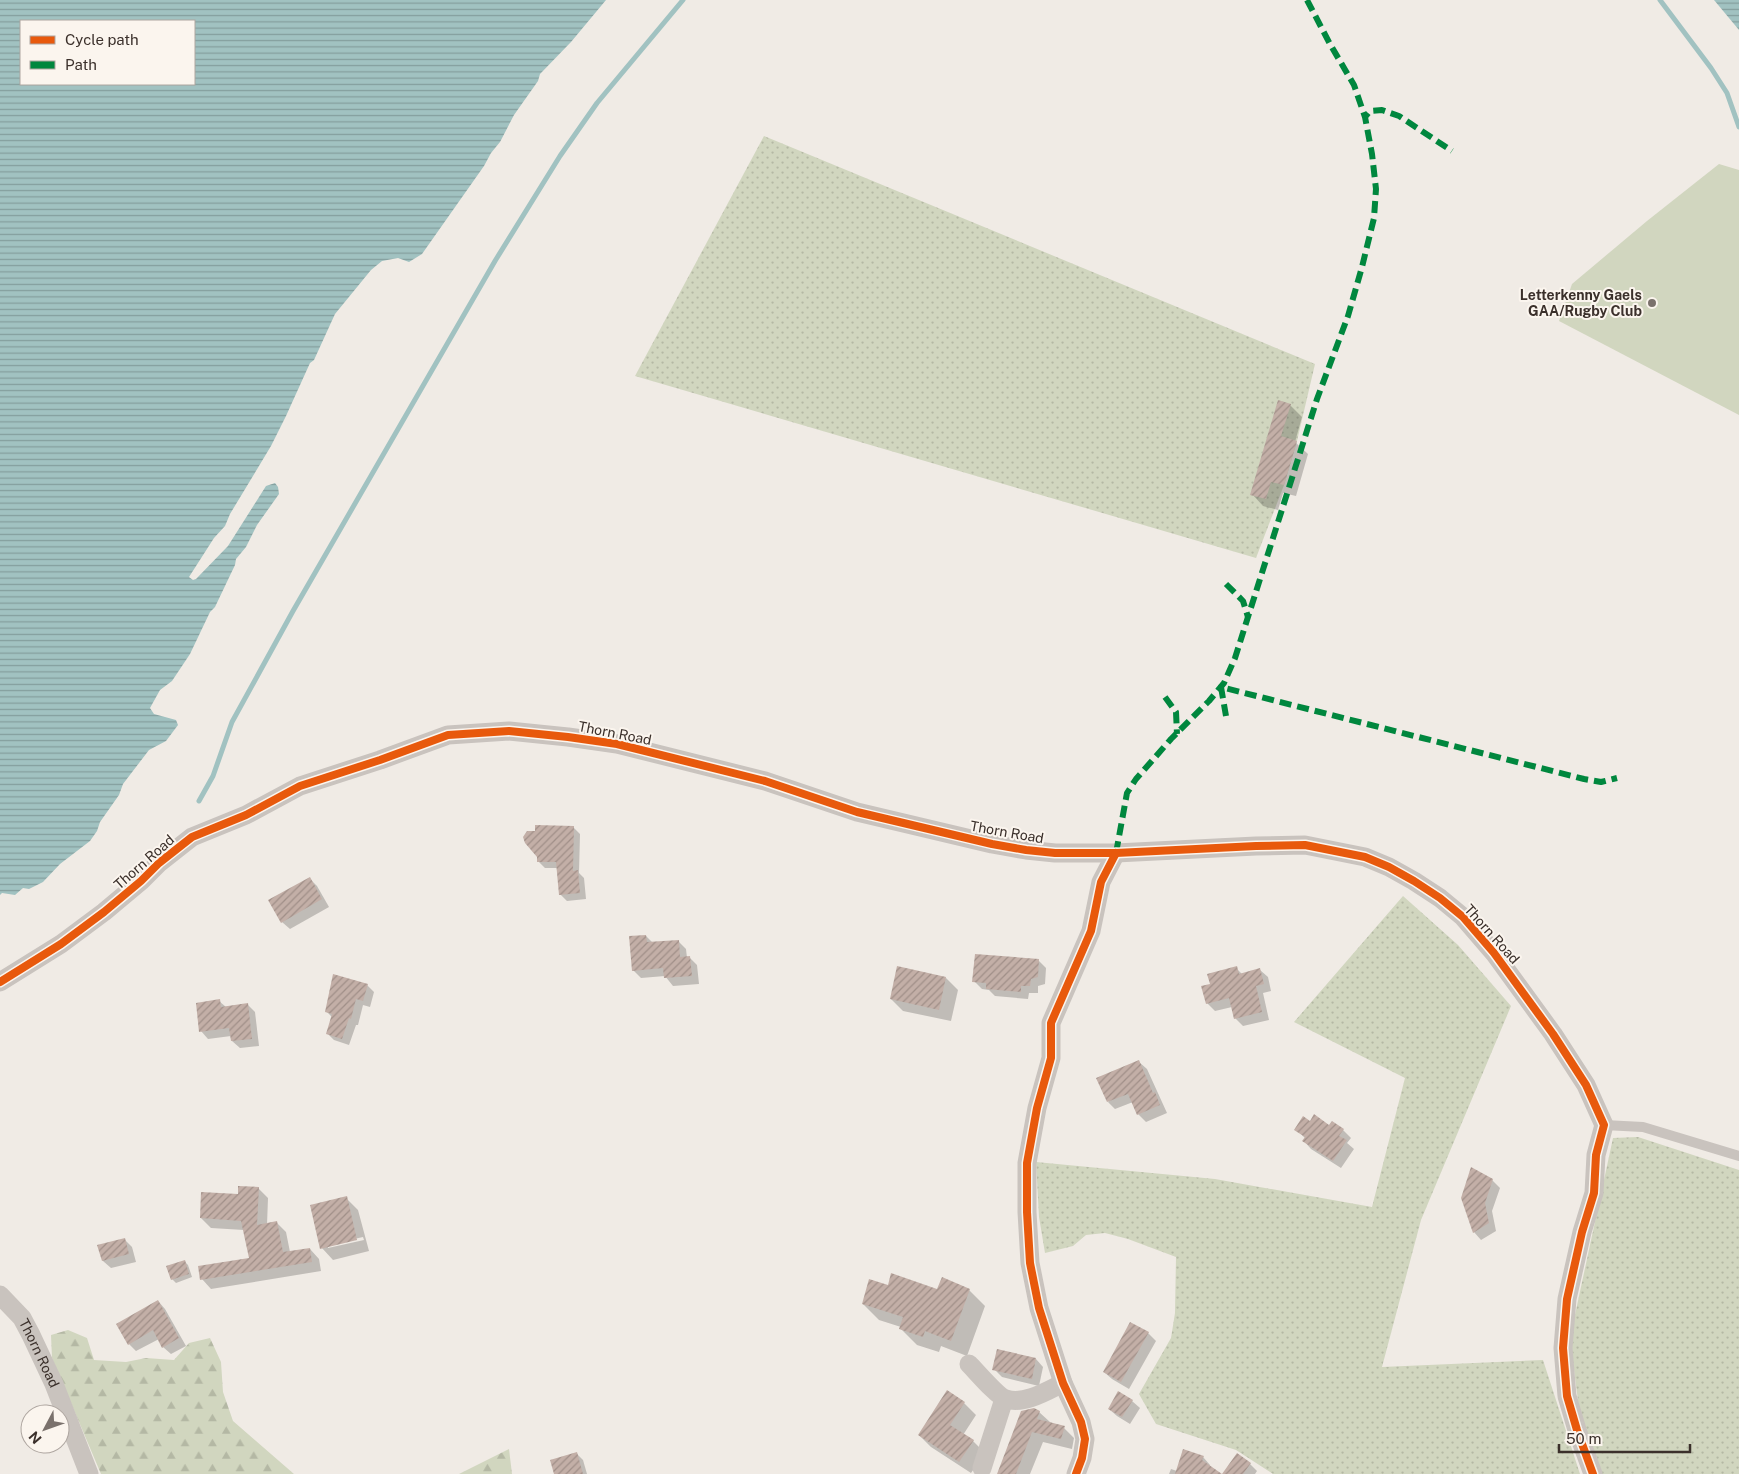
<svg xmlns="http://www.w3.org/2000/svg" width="1739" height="1474" font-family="'Public Sans',sans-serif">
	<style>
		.grass { fill: url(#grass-dots) }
		.forest { fill: url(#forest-firs) }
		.park { fill: #d1d6bf }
		.water { fill: url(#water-rules); fill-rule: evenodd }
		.shadow { fill: #0003; fill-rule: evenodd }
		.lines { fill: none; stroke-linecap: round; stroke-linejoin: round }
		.stream { stroke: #a1c2c1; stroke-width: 5 }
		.building { fill: url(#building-hatch) }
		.lane { stroke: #c9c3be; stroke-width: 10 }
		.street { stroke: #c9c3be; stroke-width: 19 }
		.quiet { stroke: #00873e; stroke-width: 6; stroke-dasharray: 12 6; stroke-linecap: butt }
		.cycleway-casing { stroke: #fbf5ee; stroke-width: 11 }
		.cycleway { stroke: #e8590c; stroke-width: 8 }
		.poi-dot { fill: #7a716c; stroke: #fbf5ee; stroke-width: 2 }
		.labels { text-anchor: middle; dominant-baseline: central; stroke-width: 4; stroke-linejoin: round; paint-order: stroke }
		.poi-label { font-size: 14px; font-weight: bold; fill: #3b302b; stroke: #fbf5ee; text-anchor: end }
		.street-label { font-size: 14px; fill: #3b302b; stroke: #fbf5ee }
	</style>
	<defs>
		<pattern id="grass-dots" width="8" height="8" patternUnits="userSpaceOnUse" patternTransform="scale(1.25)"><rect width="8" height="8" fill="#d1d6bf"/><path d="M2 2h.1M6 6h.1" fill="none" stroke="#b4b8a4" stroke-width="1.8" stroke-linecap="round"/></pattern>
		<pattern id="forest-firs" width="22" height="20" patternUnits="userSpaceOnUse" patternTransform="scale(1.25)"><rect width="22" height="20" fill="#d1d6bf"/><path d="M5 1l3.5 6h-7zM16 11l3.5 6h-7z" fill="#b4b8a4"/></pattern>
		<pattern id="water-rules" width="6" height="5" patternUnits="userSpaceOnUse" patternTransform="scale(1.25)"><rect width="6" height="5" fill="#a1c2c1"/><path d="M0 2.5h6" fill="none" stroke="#849e9d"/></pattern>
		<pattern id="building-hatch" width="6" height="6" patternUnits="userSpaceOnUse" patternTransform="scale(1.25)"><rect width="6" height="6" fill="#c3afa7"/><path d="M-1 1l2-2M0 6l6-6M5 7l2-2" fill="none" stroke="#a08f88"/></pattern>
	</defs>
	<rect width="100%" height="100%" fill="#f0ebe5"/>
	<g class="grass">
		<path d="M764 136 1315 364 1297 441 1284 485 1256 558 635 376Z"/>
		<path d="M1403 896 1458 945 1511 1006 1421 1220 1382 1367 1543 1360 1580 1474H1273L1236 1450 1156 1424 1139 1394 1171 1338 1175 1313 1176 1257 1128 1239 1105 1233 1086 1235 1073 1246 1045 1253 1039 1217 1036 1162 1215 1179 1372 1207 1405 1078 1294 1022Z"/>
		<path d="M1638 1137 1739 1170V1474H1600L1579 1409 1570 1338 1613 1138Z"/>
	</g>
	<g class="forest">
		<path d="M68 1330 87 1338 94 1360 126 1362 146 1358 174 1360 189 1343 210 1338 221 1362 223 1392 233 1421 294 1474H101L52 1358 51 1335Z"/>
		<path d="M509 1449 512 1474H459Z"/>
	</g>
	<path class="park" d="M1719 164 1739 170V415L1559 321 1572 284 1647 221Z"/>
	<g class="water">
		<path d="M0 0H606L571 42 540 74 538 81 514 115 500 142 491 153 484 166 422 254 409 262 398 258 382 261 371 270 335 314 314 360 310 363 286 416 271 446 230 514 225 526 214 538 189 577 193 580 196 579 228 546 266 486 275 483 278 487 279 494 257 525 246 547 236 559 235 565 215 607 210 612 190 654 172 681 160 690 150 708 154 714 176 720 178 725 166 741 149 750 123 784 119 795 100 822 97 831 90 841 60 864 43 882 29 889 23 888 15 895 2 893 0 895ZM21 21H194V84H21Z"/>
		<path d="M1714 0H1739V30Z"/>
	</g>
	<g class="shadow">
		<path d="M1290 405 1302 417 1295 442 1308 454 1296 496 1283 493 1278 510 1263 506 1252 494Z"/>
		<path d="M573 827 580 834 579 873 584 878 586 899 567 901 560 894 558 868H545L538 861Z"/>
		<path d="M309 878 317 886 329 907 290 929 282 922Z"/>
		<path d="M646 936 653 943 678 941 686 949 687 958H690L697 965 699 984 673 986 665 976 641 978 633 970Z"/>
		<path d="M1038 960 1046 968 1045 984 1038 986V993H1029L1028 999 995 996 989 990 982 989 974 981Z"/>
		<path d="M1236 968 1242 974 1260 970 1268 977 1271 991 1263 993 1269 1020 1243 1026 1235 1018 1232 1007 1215 1011 1207 1003 1211 984Z"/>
		<path d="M946 978 958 990 951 1021 903 1011 891 999Z"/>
		<path d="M367 985 374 992 370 1007 363 1005 358 1025H356L349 1045 334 1040 327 1033 332 1017 326 1011Z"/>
		<path d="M219 1001 226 1007 247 1004 255 1012 259 1046 240 1048 232 1041 231 1036 208 1039 201 1031Z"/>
		<path d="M1139 1062 1147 1069 1167 1113 1146 1122 1138 1114 1133 1102 1115 1109 1108 1102Z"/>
		<path d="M1311 1122 1343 1130 1351 1138 1347 1143 1354 1149 1341 1168 1311 1149 1304 1141 1305 1138 1296 1129Z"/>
		<path d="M1492 1180 1500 1188 1492 1211 1496 1231 1481 1240 1474 1232Z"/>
		<path d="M258 1188 268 1198 267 1225 276 1222 286 1232 290 1252 310 1249 319 1259 321 1271 211 1289 202 1279 251 1259 244 1230 211 1228 201 1218 239 1195Z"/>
		<path d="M346 1198 358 1210 369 1251 333 1260 322 1248ZM363 1237 364 1240 328 1248V1245Z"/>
		<path d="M124 1239 132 1247 136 1262 111 1268 103 1261 99 1246Z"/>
		<path d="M184 1261 188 1265 192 1277 176 1283 172 1279Z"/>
		<path d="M889 1287 938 1291 969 1290 985 1306 967 1356 941 1346 939 1352 917 1345 901 1329V1327L879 1320 863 1304Z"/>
		<path d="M158 1301 165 1309 186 1346 171 1354 163 1347 159 1339 136 1351 129 1344Z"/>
		<path d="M1148 1333 1156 1341 1129 1389 1112 1379 1104 1372Z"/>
		<path d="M1036 1359 1043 1367 1039 1386 1002 1377 994 1369Z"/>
		<path d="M1132 1401 1140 1408 1130 1424 1117 1416 1109 1409Z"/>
		<path d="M964 1403 976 1415 963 1435 973 1441 985 1453 971 1473 931 1447 919 1435Z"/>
		<path d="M1039 1412 1050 1422 1064 1428 1074 1438 1072 1449 1043 1442 1030 1474H998Z"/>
		<path d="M577 1454 583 1460 587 1474H555Z"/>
		<path d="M1203 1457 1210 1465V1467L1220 1474H1169L1171 1469 1177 1471Z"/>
		<path d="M1250 1464 1257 1471 1255 1474H1224Z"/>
	</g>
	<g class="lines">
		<g class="stream">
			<path d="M1660 0 1711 68 1727 93 1739 127"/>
			<path d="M199 801 213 776 232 722 293 611 495 261 560 156 597 103 683 0"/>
		</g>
	</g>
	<g class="building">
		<path d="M1278 400 1291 404 1281 436 1297 441 1284 485 1271 482 1266 499 1250 495Z"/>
		<path d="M535 825 574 826 573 871 578 870 580 893 559 895 556 862H537V857L525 843 523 837 527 831H535Z"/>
		<path d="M310 877 322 899 281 923 268 900Z"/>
		<path d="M646 935 647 942 679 940 680 957 690 956 692 976 664 978 663 968 632 971 629 936Z"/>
		<path d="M975 954 1039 959 1038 977 1031 979 1030 986H1021V992L986 989V983L972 982Z"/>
		<path d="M897 966 946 977 939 1010 890 999Z"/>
		<path d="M1237 966 1239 974 1260 968 1264 984 1256 986 1262 1012 1234 1019 1229 998 1206 1004 1201 986 1210 984 1207 974Z"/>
		<path d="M333 974 368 984 363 1001 356 999 351 1019 349 1018 342 1039 326 1034 332 1014 325 1012Z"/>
		<path d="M220 999 221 1007 248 1003 252 1039 231 1041 229 1028 199 1032 196 1003Z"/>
		<path d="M1139 1060 1153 1093 1155 1092 1160 1105 1137 1115 1128 1094 1107 1102 1096 1078Z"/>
		<path d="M1314 1114 1329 1125 1332 1121 1344 1129 1339 1136 1347 1140 1333 1161 1302 1141 1305 1137 1294 1130 1303 1116 1310 1121Z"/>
		<path d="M1471 1167 1493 1179 1485 1203 1489 1223 1473 1233 1461 1198Z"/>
		<path d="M238 1186 259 1187 257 1225 277 1221 283 1252 310 1248 312 1262 200 1280 198 1266 249 1258 241 1221 200 1218 201 1192 238 1194Z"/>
		<path d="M347 1196 357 1240 320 1249 310 1205Z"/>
		<path d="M125 1238 129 1254 102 1261 97 1245Z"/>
		<path d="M185 1260 189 1274 171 1280 166 1266Z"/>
		<path d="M891 1273 937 1289 942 1277 970 1289 951 1341 925 1331 923 1337 899 1329 903 1317 862 1304 869 1279 888 1285Z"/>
		<path d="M158 1300 179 1338 162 1348 153 1330 128 1345 116 1324Z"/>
		<path d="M1130 1322 1149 1332 1121 1382 1103 1372Z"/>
		<path d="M997 1349 1036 1358 1032 1379 992 1370Z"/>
		<path d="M947 1390 965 1402 950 1425 974 1440 959 1462 918 1435Z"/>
		<path d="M1118 1391 1133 1400 1122 1417 1108 1409Z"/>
		<path d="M1034 1408 1040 1411 1037 1419 1065 1426 1061 1439 1032 1432 1016 1474H997L1021 1411Z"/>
		<path d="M1183 1449 1204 1456 1202 1460 1222 1474 1237 1453 1251 1463 1243 1474H1175Z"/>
		<path d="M577 1452 583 1474H554L550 1460Z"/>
	</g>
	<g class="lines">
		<path class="lane" d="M1604 1125 1643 1127 1739 1156"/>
		<g class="street">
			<path d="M0 982 61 944 104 912 141 881 159 863 192 837 246 815 300 786 380 760 448 735 509 731 568 737 617 744 765 781 857 812 992 844 1026 850 1055 853H1116L1256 846 1305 845 1365 857 1389 867 1414 881 1440 898 1463 917 1494 953 1553 1034 1586 1085 1604 1125 1596 1155 1594 1193 1582 1232 1567 1299 1563 1348 1567 1396 1577 1430 1593 1474"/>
			<path id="s1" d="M0 1295 22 1318 31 1335 54 1384 89 1474"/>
			<path d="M969 1364C976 1371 998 1397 1006 1399 1024 1405 1047 1391 1063 1383"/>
			<path d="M982 1468 1004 1399"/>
			<path d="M1076 1474 1082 1458 1085 1439 1081 1422 1063 1383 1039 1308 1030 1263 1027 1212V1163L1037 1108 1051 1058V1023L1091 931 1101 882 1116 853"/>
		</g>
		<g class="quiet">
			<path d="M1307 0 1330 44 1354 85 1365 117"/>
			<path d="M1226 584 1243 601 1248 617"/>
			<path d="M1165 697 1176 712 1177 734"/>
			<path d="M1226 716 1221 687 1584 779 1601 782 1617 778"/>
			<path d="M1116 853 1127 793 1136 779 1171 739 1209 701 1224 683 1235 658 1317 399 1348 316 1362 267 1374 218 1376 189 1372 154 1365 117 1370 111 1382 110 1399 116 1452 151"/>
		</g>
		<defs>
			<g id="cycleway">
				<path d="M0 982 61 944 104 912 141 881 159 863 192 837 246 815 300 786 380 760 448 735 509 731 568 737 617 744 765 781 857 812 992 844 1026 850 1055 853H1116L1256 846 1305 845 1365 857 1389 867 1414 881 1440 898 1463 917 1494 953 1553 1034 1586 1085 1604 1125 1596 1155 1594 1193 1582 1232 1567 1299 1563 1348 1567 1396 1577 1430 1593 1474"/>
				<path d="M1076 1474 1082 1458 1085 1439 1081 1422 1063 1383 1039 1308 1030 1263 1027 1212V1163L1037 1108 1051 1058V1023L1091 931 1101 882 1116 853"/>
			</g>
		</defs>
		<use href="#cycleway" class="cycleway-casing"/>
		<use href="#cycleway" class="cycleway"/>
	</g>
	<circle class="poi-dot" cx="1652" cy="303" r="5"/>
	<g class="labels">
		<g class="poi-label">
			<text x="1642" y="295">Letterkenny Gaels<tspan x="1642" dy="16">GAA/Rugby Club</tspan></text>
		</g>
		<g class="street-label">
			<text transform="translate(615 733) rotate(11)">Thorn Road</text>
			<text transform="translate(1007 832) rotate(10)">Thorn Road</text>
			<text transform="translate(144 862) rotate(-41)">Thorn Road</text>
			<text transform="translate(1492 934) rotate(48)">Thorn Road</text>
			<text stroke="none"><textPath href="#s1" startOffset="71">Thorn Road</textPath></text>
		</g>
	</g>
	<rect x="20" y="20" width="175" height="65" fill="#fbf5ee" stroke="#aea6a0"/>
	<rect x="30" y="36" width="25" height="8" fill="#e8590c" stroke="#aea6a0"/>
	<text x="65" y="45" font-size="15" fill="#3b302b">Cycle path</text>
	<rect x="30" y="61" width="25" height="8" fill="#00873e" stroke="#aea6a0"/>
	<text x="65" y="70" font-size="15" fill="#3b302b">Path</text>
	<g transform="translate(45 1429) rotate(229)"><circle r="24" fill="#fbf5ee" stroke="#aea6a0"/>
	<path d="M0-4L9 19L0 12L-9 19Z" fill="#7a716c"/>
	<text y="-8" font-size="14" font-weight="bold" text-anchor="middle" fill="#3b302b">N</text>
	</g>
	<path d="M1559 1444v8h131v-8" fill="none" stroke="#3b302b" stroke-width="2.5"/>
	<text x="1566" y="1444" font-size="15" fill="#3b302b" stroke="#fbf5ee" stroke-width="4" paint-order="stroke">50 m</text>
</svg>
